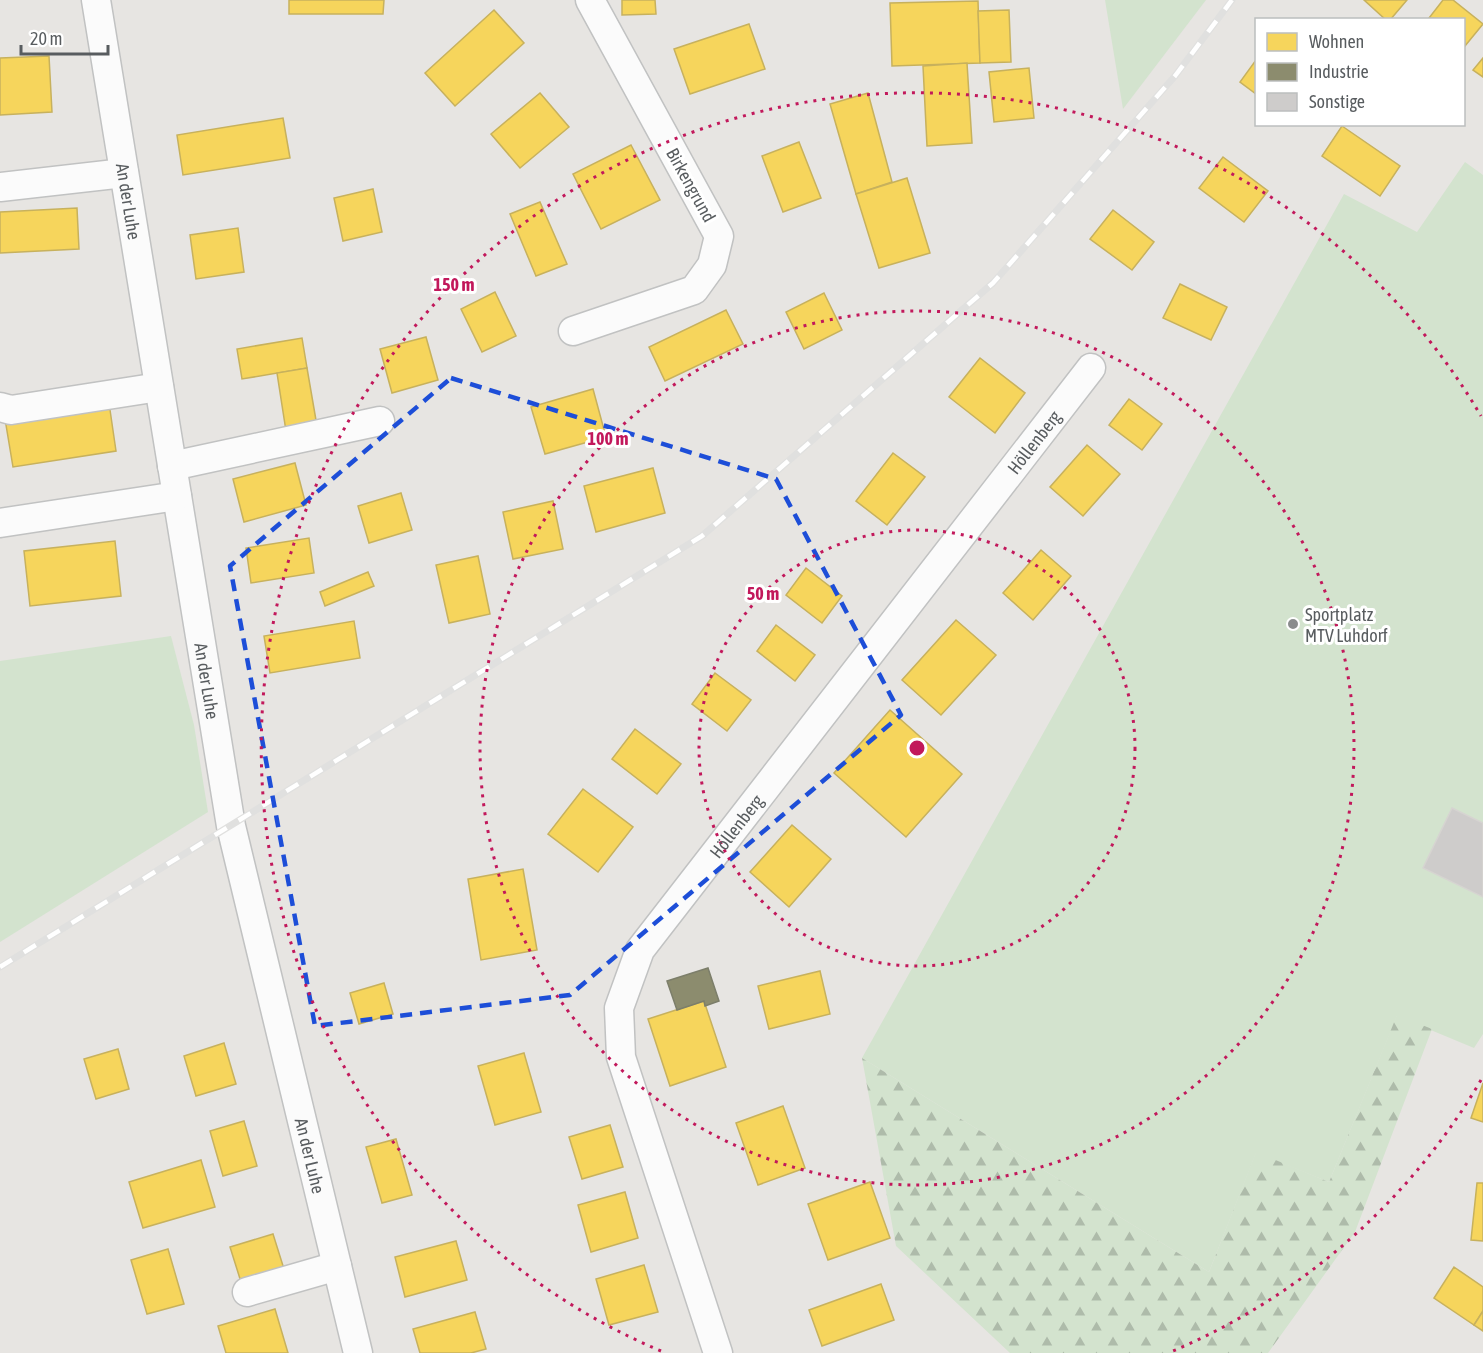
<svg xmlns="http://www.w3.org/2000/svg" width="1483" height="1353" font-family="'Asap Condensed',sans-serif">
	<style>
		.green { fill: #d3e3ce }
		.forest { fill: url(#forest-firs) }
		.homes { fill: #f6d55c; stroke: #c7b15d; stroke-width: 1.5 }
		.industry { fill: #8c8c6e; stroke: #7c7e6a; stroke-width: 1.5 }
		.building { fill: #cecccb; stroke: #d6d4d1; stroke-width: 1.5 }
		.lines { fill: none; stroke-linecap: round; stroke-linejoin: round }
		.minor-casing { stroke: #c1c2c2; stroke-width: 31 }
		.minor { stroke: #fbfbfb; stroke-width: 28 }
		.rail-casing { stroke: #e0e0df; stroke-width: 7 }
		.rail { stroke: #fff; stroke-width: 4.5; stroke-dasharray: 14; stroke-linecap: butt }
		.marked { fill: none; stroke: #1d4ed8; stroke-width: 4.5; stroke-dasharray: 12 8; stroke-linejoin: round }
		.ring { fill: none; stroke: #c2185b; stroke-width: 3; stroke-dasharray: 3 6 }
		.poi-dot { fill: #8a8c8d; stroke: #fff; stroke-width: 2 }
		.labels { text-anchor: middle; dominant-baseline: central; stroke-width: 6; stroke-linejoin: round; paint-order: stroke }
		.street-label { font-size: 18px; fill: #585c5f; stroke: #fff }
		.poi-label { font-size: 18px; fill: #585c5f; stroke: #fff; text-anchor: start }
		.centre { fill: #c2185b; stroke: #fff; stroke-width: 3 }
		.ring-label { font-size: 18px; text-anchor: middle; font-weight: bold; fill: #c2185b; stroke: #fff; stroke-width: 6; stroke-linejoin: round; paint-order: stroke }
	</style>
	<defs>
		<pattern id="forest-firs" width="22" height="20" patternUnits="userSpaceOnUse" patternTransform="scale(1.5)"><rect width="22" height="20" fill="#d3e3ce"/><path d="M5 1l3.5 6h-7zM16 11l3.5 6h-7z" fill="#aebbaa"/></pattern>
	</defs>
	<rect width="100%" height="100%" fill="#e7e5e2"/>
	<g class="green">
		<path d="M1105 0H1206L1123 109Z"/>
		<path d="M1465 162 1483 175V1034L1474 1048 1397 1016 1329 1182 1256 1153 1209 1272 862 1058 1344 194 1417 232Z"/>
		<path d="M171 636 194 725 208 812 0 942V661Z"/>
	</g>
	<path class="forest" d="M1397 1015 1432 1029 1355 1232 1268 1353H1010L896 1246 862 1058 1209 1272 1256 1152 1329 1182Z"/>
	<g class="homes">
		<path d="M289 0H384L383 14H289Z"/>
		<path d="M622 0H655L656 14 622 15Z"/>
		<path d="M1364 0H1407L1390 20H1386Z"/>
		<path d="M1443 0H1453L1483 24 1465 46 1464 20 1429 18Z"/>
		<path d="M978 1 980 63 892 66 890 3Z"/>
		<path d="M494 10 524 43 455 106 425 73Z"/>
		<path d="M1009 10 1011 62 980 63 978 11Z"/>
		<path d="M749 24 765 69 690 94 674 49Z"/>
		<path d="M49 56 52 112 0 115V58Z"/>
		<path d="M1483 58V77L1473 70Z"/>
		<path d="M1256 60V94L1240 82Z"/>
		<path d="M967 63 972 143 927 146 923 66Z"/>
		<path d="M1029 68 1034 118 994 122 989 72Z"/>
		<path d="M540 93 569 127 520 168 491 134Z"/>
		<path d="M868 93 892 182 856 194 830 104Z"/>
		<path d="M283 118 290 158 183 175 177 135Z"/>
		<path d="M1342 126 1400 166 1380 196 1322 156Z"/>
		<path d="M799 142 821 198 783 212 762 156Z"/>
		<path d="M631 145 660 200 601 229 573 174Z"/>
		<path d="M1223 157 1268 191 1244 222 1199 188Z"/>
		<path d="M907 178 930 253 879 268 856 194Z"/>
		<path d="M373 189 382 232 343 241 334 198Z"/>
		<path d="M540 202 567 264 536 276 510 214Z"/>
		<path d="M77 208 79 249 0 253V212Z"/>
		<path d="M1113 210 1154 242 1132 270 1090 239Z"/>
		<path d="M238 228 244 272 196 279 190 235Z"/>
		<path d="M1180 284 1227 307 1211 340 1163 318Z"/>
		<path d="M495 292 516 336 482 352 461 309Z"/>
		<path d="M824 293 842 330 804 349 786 312Z"/>
		<path d="M726 310 743 344 665 381 649 347Z"/>
		<path d="M426 337 438 380 392 393 380 349Z"/>
		<path d="M302 338 307 368 242 379 237 349Z"/>
		<path d="M980 358 1025 393 995 433 949 397Z"/>
		<path d="M307 368 317 426 286 431 277 373Z"/>
		<path d="M593 389 606 437 545 454 531 407Z"/>
		<path d="M1129 399 1162 424 1142 450 1109 425Z"/>
		<path d="M109 403 116 451 13 467 5 419Z"/>
		<path d="M1087 445 1120 474 1083 516 1050 487Z"/>
		<path d="M893 453 925 477 887 525 856 501Z"/>
		<path d="M295 463 306 505 244 522 233 479Z"/>
		<path d="M653 468 665 513 596 532 584 486Z"/>
		<path d="M401 493 412 530 369 543 358 506Z"/>
		<path d="M553 501 563 549 513 559 503 512Z"/>
		<path d="M309 538 314 573 251 583 246 548Z"/>
		<path d="M115 541 121 596 30 606 24 551Z"/>
		<path d="M1041 550 1071 576 1033 620 1003 593Z"/>
		<path d="M478 556 490 614 449 623 436 565Z"/>
		<path d="M806 568 842 596 822 623 786 595Z"/>
		<path d="M368 572 374 586 325 606 320 592Z"/>
		<path d="M956 620 996 655 941 715 902 680Z"/>
		<path d="M354 621 360 658 270 673 264 636Z"/>
		<path d="M776 625 815 655 795 681 757 651Z"/>
		<path d="M715 673 751 700 727 731 692 704Z"/>
		<path d="M890 710 962 774 906 837 834 773Z"/>
		<path d="M635 729 681 764 657 794 612 759Z"/>
		<path d="M583 789 633 827 598 872 548 834Z"/>
		<path d="M792 825 831 859 789 907 750 872Z"/>
		<path d="M523 869 537 950 481 960 468 879Z"/>
		<path d="M820 971 830 1014 769 1029 758 986Z"/>
		<path d="M384 983 393 1014 359 1024 350 993Z"/>
		<path d="M704 1001 726 1067 670 1086 648 1019Z"/>
		<path d="M224 1043 236 1084 196 1096 184 1056Z"/>
		<path d="M118 1049 129 1089 96 1099 84 1059Z"/>
		<path d="M524 1053 541 1112 495 1125 478 1066Z"/>
		<path d="M1483 1083V1122L1471 1118Z"/>
		<path d="M783 1106 805 1168 758 1185 736 1123Z"/>
		<path d="M244 1121 257 1166 223 1176 210 1131Z"/>
		<path d="M610 1125 623 1167 582 1179 569 1137Z"/>
		<path d="M396 1139 412 1195 382 1203 366 1147Z"/>
		<path d="M201 1160 215 1207 143 1228 129 1182Z"/>
		<path d="M870 1182 890 1238 828 1260 808 1204Z"/>
		<path d="M1477 1183H1483V1241L1471 1240Z"/>
		<path d="M625 1192 638 1238 591 1252 578 1205Z"/>
		<path d="M273 1234 284 1269 241 1282 230 1247Z"/>
		<path d="M456 1241 467 1280 405 1297 395 1257Z"/>
		<path d="M168 1249 184 1304 147 1314 131 1260Z"/>
		<path d="M644 1265 658 1312 609 1325 596 1279Z"/>
		<path d="M1454 1267 1483 1287V1311L1474 1325 1434 1298Z"/>
		<path d="M881 1284 894 1320 822 1346 809 1310Z"/>
		<path d="M275 1309 288 1353H226L218 1326Z"/>
		<path d="M1483 1311V1331L1474 1325Z"/>
		<path d="M475 1312 486 1349 471 1353H420L413 1329Z"/>
	</g>
	<path class="industry" d="M708 968 719 1001 705 1006 704 1001 677 1010 667 981Z"/>
	<path class="building" d="M1452 808 1483 823V897L1423 868Z"/>
	<g class="lines">
		<defs>
			<g id="minor">
				<path id="s1" d="M96 0 231 826 358 1353"/>
				<path d="M0 187 124 173"/>
				<path d="M573 331 694 290 712 265 719 236 590 0"/>
				<path d="M0 407 11 410 159 387"/>
				<path d="M172 466 380 421"/>
				<path d="M0 523 177 496"/>
				<path d="M247 1292 337 1266"/>
				<path id="s2" d="M718 1353 621 1057 619 1008 640 950 1091 368"/>
			</g>
		</defs>
		<use href="#minor" class="minor-casing"/>
		<use href="#minor" class="minor"/>
		<defs>
			<path id="rail" d="M0 967 702 536 993 283 1175 76 1232 0"/>
		</defs>
		<use href="#rail" class="rail-casing"/>
		<use href="#rail" class="rail"/>
	</g>
	<path class="marked" d="M451 378 776 479 901 715 570 995 315 1026 230 566Z"/>
	<g class="ring">
		<circle cx="917" cy="748" r="218"/>
		<circle cx="917" cy="748" r="437"/>
		<path d="M1481 1080A655 655 0 0 1 1173 1351M661 1351A655 655 0 1 1 1481 416"/>
	</g>
	<circle class="poi-dot" cx="1293" cy="624" r="6"/>
	<g class="labels">
		<g class="street-label">
			<text transform="translate(691 185) rotate(61)">Birkengrund</text>
			<text stroke="none"><textPath href="#s1" startOffset="204">An der Luhe</textPath></text>
			<text stroke="none"><textPath href="#s2" startOffset="1065">Höllenberg</textPath></text>
			<text stroke="none"><textPath href="#s1" startOffset="690">An der Luhe</textPath></text>
			<text stroke="none"><textPath href="#s2" startOffset="579">Höllenberg</textPath></text>
			<text stroke="none"><textPath href="#s1" startOffset="1176">An der Luhe</textPath></text>
		</g>
		<g class="poi-label">
			<text x="1305" y="614">Sportplatz<tspan x="1305" dy="21">MTV Luhdorf</tspan></text>
		</g>
	</g>
	<circle cx="917" cy="748" r="9" class="centre"/>
	<g class="ring-label">
		<text x="454" y="291">150 m</text>
		<text x="608" y="445">100 m</text>
		<text x="763" y="600">50 m</text>
	</g>
	<rect x="1255" y="18" width="210" height="108" fill="#ffffff" stroke="#bcbebf" stroke-width="1.5"/>
	<rect x="1267" y="33" width="30" height="18" fill="#f6d55c" stroke="#bcbebf" stroke-width="1.5"/>
	<text x="1309" y="48" font-size="18" fill="#585c5f">Wohnen</text>
	<rect x="1267" y="63" width="30" height="18" fill="#8c8c6e" stroke="#bcbebf" stroke-width="1.5"/>
	<text x="1309" y="78" font-size="18" fill="#585c5f">Industrie</text>
	<rect x="1267" y="93" width="30" height="18" fill="#cecccb" stroke="#bcbebf" stroke-width="1.5"/>
	<text x="1309" y="108" font-size="18" fill="#585c5f">Sonstige</text>
	<path d="M21 45v9h87v-9" fill="none" stroke="#585c5f" stroke-width="3"/>
	<text x="30" y="45" font-size="18" fill="#585c5f" stroke="#ffffff" stroke-width="4.5" paint-order="stroke">20 m</text>
</svg>
